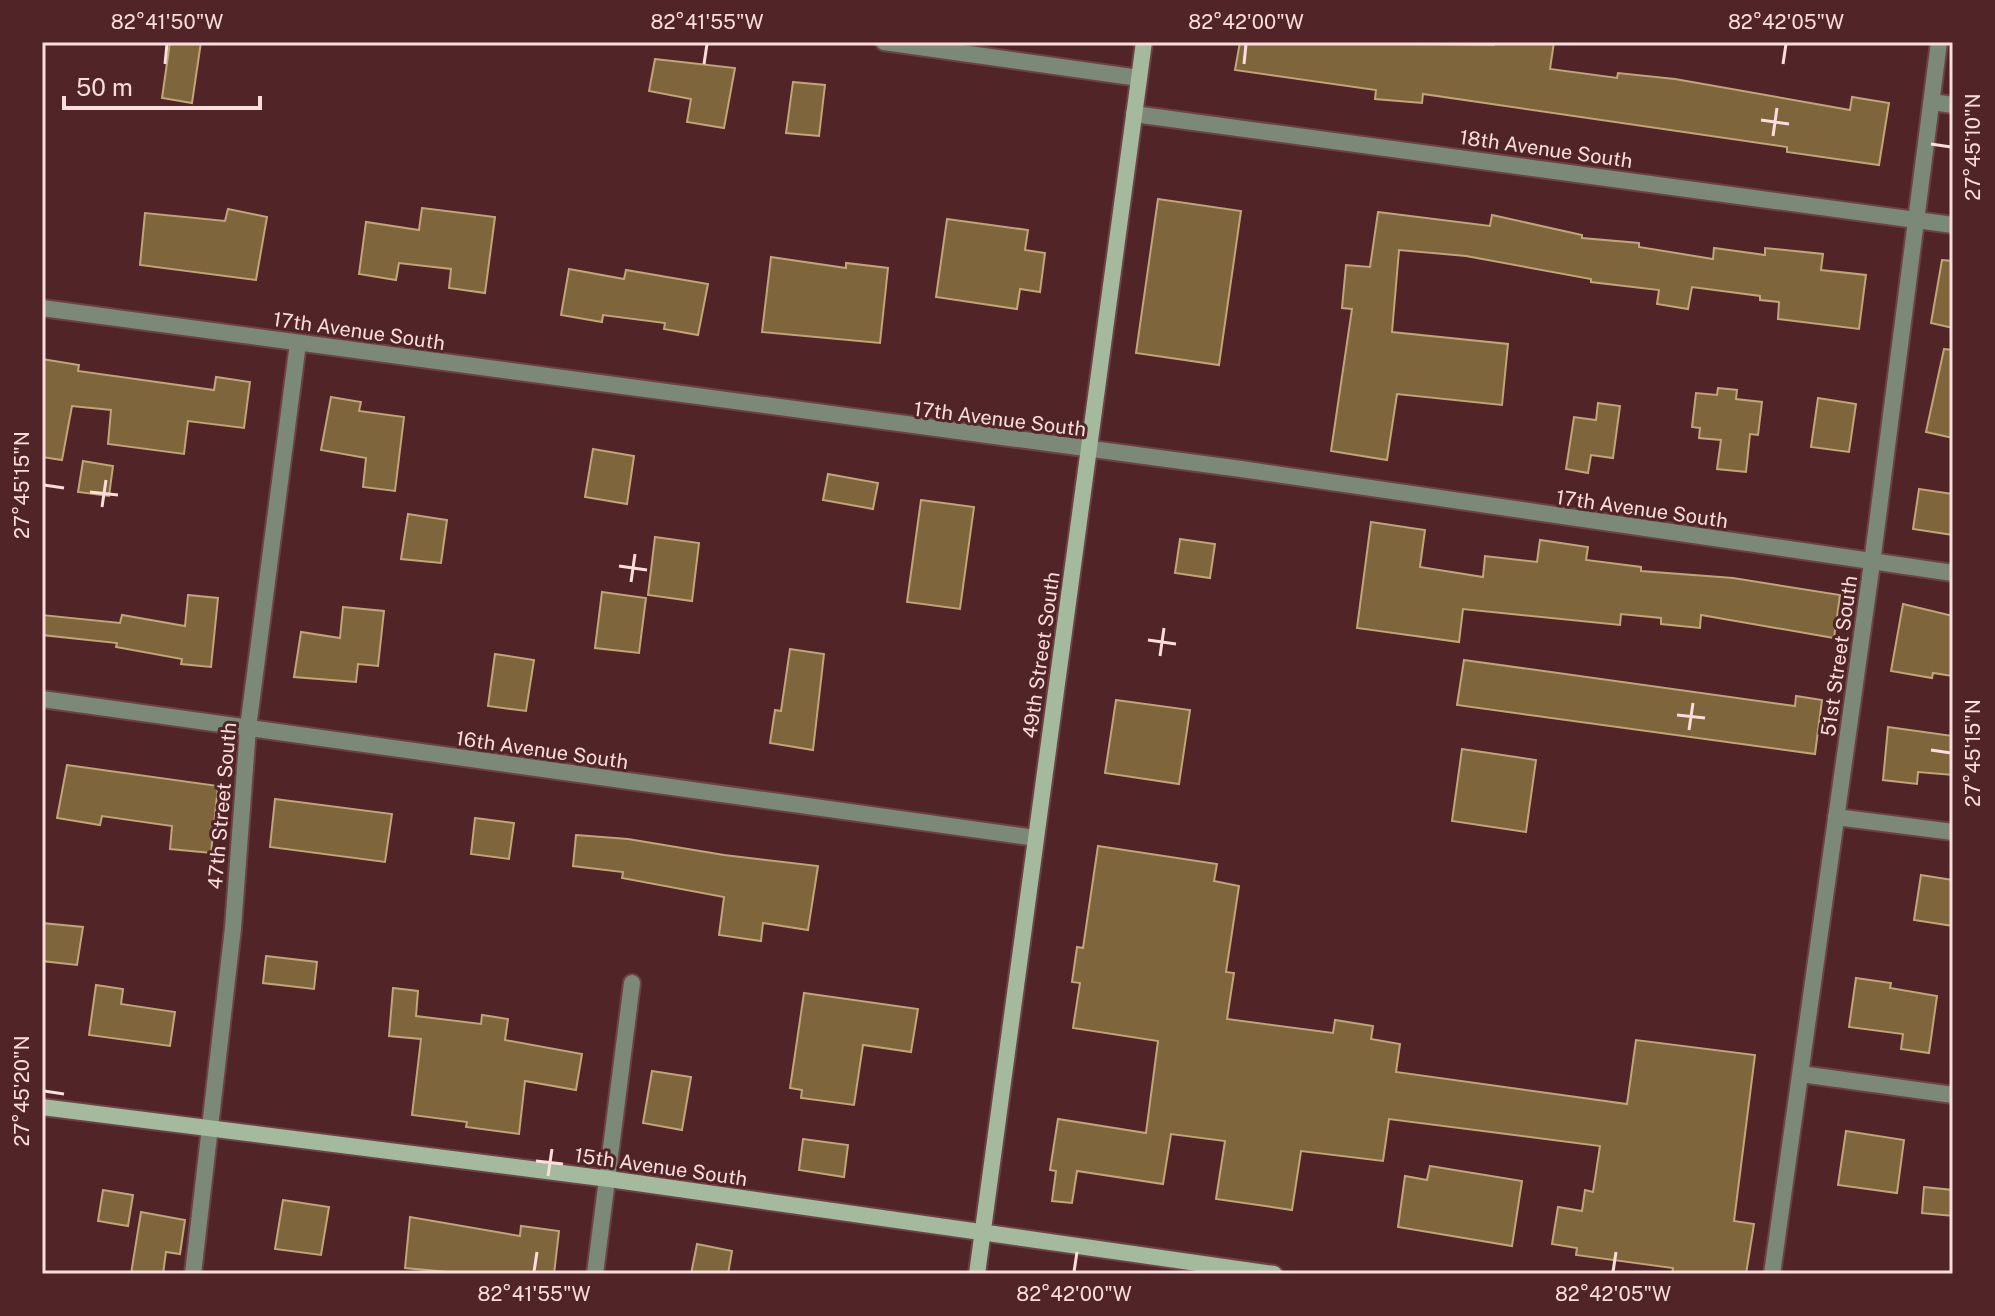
<svg xmlns="http://www.w3.org/2000/svg" width="1995" height="1316" font-family="'Public Sans',sans-serif">
	<style>
		.building { fill: #7f653c; stroke: #c1a57a; stroke-width: 2 }
		.lines { fill: none; stroke-linecap: round; stroke-linejoin: round }
		.street-casing { stroke: #6c4244; stroke-width: 20 }
		.secondary-casing { stroke: #6c4244; stroke-width: 20 }
		.street { stroke: #7c8978; stroke-width: 16 }
		.secondary { stroke: #a4b99d; stroke-width: 16 }
		.ticks { fill: none; stroke: #fbdddd; stroke-width: 3 }
		.labels { text-anchor: middle; dominant-baseline: central; stroke-width: 6; stroke-linejoin: round; paint-order: stroke }
		.street-label { font-size: 20px; fill: #fbdddd; stroke: #512527 }
		.neatline { fill: none; stroke: #fbdddd; stroke-width: 3 }
		.ticks-label { font-size: 20px; text-anchor: middle; fill: #fbdddd }
	</style>
	<rect width="100%" height="100%" fill="#512527"/>
	<g class="building">
		<path d="M170 42H201L192 103 162 98Z"/>
		<path d="M1240 42 1494 45V42H1554L1550 69 1617 78 1618 73 1675 79 1850 110 1852 97 1889 103 1879 165 1787 152V147L1423 94 1422 103 1375 99 1376 90 1235 70Z"/>
		<path d="M655 59 735 68 724 128 687 122 691 99 649 91Z"/>
		<path d="M793 82 825 85 819 136 786 133Z"/>
		<path d="M1158 199 1241 211 1219 365 1136 353Z"/>
		<path d="M422 208 495 217 485 293 449 288 451 269 399 263 396 280 359 274 366 222 419 230Z"/>
		<path d="M228 209 267 217 256 280 140 265 145 213 225 221Z"/>
		<path d="M1378 212 1490 226 1492 215 1582 235V238L1639 243V247L1713 259 1714 248 1765 255V248L1823 254 1821 270 1866 275 1859 329 1778 319 1779 302 1760 300V296L1692 287 1688 309 1657 304 1659 290 1591 282V279L1466 256 1399 250 1392 332 1508 344 1502 405 1397 394 1387 460 1331 451 1352 309 1342 308 1346 265 1370 267Z"/>
		<path d="M947 219 1028 230 1025 250 1045 253 1040 292 1020 289 1017 309 936 297Z"/>
		<path d="M771 257 846 268V263L888 268 880 343 762 332Z"/>
		<path d="M1942 260 1953 261V328L1931 323Z"/>
		<path d="M569 269 624 279 626 270 708 284 698 335 664 329 665 323 603 315 602 322 561 315Z"/>
		<path d="M1944 349 1953 350V438L1926 432Z"/>
		<path d="M42 359 79 365 78 371 214 390 216 377 250 382 244 428 188 421 184 454 108 444 111 410 72 406 62 460 42 457Z"/>
		<path d="M1718 388 1737 390 1736 399 1762 402 1758 435 1750 434 1746 472 1717 469 1721 440 1699 438 1700 428 1692 427 1696 393 1717 395Z"/>
		<path d="M331 397 361 402 359 411 404 417 395 491 363 487 366 458 321 450Z"/>
		<path d="M1818 398 1856 404 1849 452 1811 447Z"/>
		<path d="M1598 403 1620 406 1613 458 1591 455 1588 473 1566 469 1574 417 1596 420Z"/>
		<path d="M593 449 634 456 627 504 585 497Z"/>
		<path d="M83 461 113 466 109 496 78 492Z"/>
		<path d="M828 474 878 483 873 509 823 500Z"/>
		<path d="M1919 489 1953 494V535L1913 529Z"/>
		<path d="M921 500 974 507 960 609 907 602Z"/>
		<path d="M408 514 447 520 441 563 401 559Z"/>
		<path d="M1371 522 1425 530 1420 567 1483 577 1485 556 1537 562 1540 540 1588 547 1586 560 1641 567V571L1733 578 1840 595 1834 638 1701 615 1700 628 1661 624V618L1621 614 1620 625 1463 609 1459 642 1357 628Z"/>
		<path d="M655 537 699 543 692 601 648 595Z"/>
		<path d="M1180 539 1215 544 1210 578 1175 573Z"/>
		<path d="M602 592 646 598 639 653 595 648Z"/>
		<path d="M188 595 218 598 211 667 181 664 182 659 116 647 117 643 42 635V615L120 623 122 615 185 626Z"/>
		<path d="M1903 604 1953 616V676L1933 673 1932 678 1891 671Z"/>
		<path d="M343 607 384 611 378 666 358 664 356 682 294 677 301 632 340 638Z"/>
		<path d="M790 649 824 654 813 750 770 743 775 710 781 711Z"/>
		<path d="M495 654 534 660 526 711 488 706Z"/>
		<path d="M1464 660 1795 706 1796 696 1822 700 1815 754 1457 705Z"/>
		<path d="M1116 700 1190 710 1179 784 1105 773Z"/>
		<path d="M1888 727 1953 736V775L1918 772 1917 784 1883 780Z"/>
		<path d="M1462 749 1536 760 1526 832 1452 821Z"/>
		<path d="M67 765 218 786 211 853 170 849 172 826 102 816 100 825 57 818Z"/>
		<path d="M275 799 392 814 385 862 270 847Z"/>
		<path d="M475 818 514 823 509 859 471 854Z"/>
		<path d="M576 835 628 839 724 855 818 866 808 930 763 923 761 941 719 935 724 897 622 878 623 872 573 866Z"/>
		<path d="M1098 846 1217 864 1214 881 1239 886 1226 972 1234 973 1227 1019 1333 1033 1335 1020 1373 1026 1371 1039 1400 1044 1396 1072 1627 1104 1636 1040 1755 1055 1734 1221 1754 1224 1746 1274H1672L1673 1268 1576 1255 1577 1248 1552 1244 1558 1207 1582 1211 1585 1190 1593 1192 1600 1146 1389 1119 1383 1161 1301 1151 1292 1210 1216 1199 1225 1141 1171 1134 1163 1184 1077 1171 1072 1203 1052 1201 1056 1171 1050 1170 1058 1119 1146 1133 1158 1041 1073 1028 1080 983 1072 982 1077 947 1083 948Z"/>
		<path d="M1921 875 1953 880V926L1914 920Z"/>
		<path d="M42 923 83 927 77 965 42 961Z"/>
		<path d="M266 956 317 962 314 989 263 983Z"/>
		<path d="M1856 978 1891 983 1890 988 1937 996 1929 1053 1901 1049 1903 1034 1849 1027Z"/>
		<path d="M96 985 123 989 121 1004 175 1012 170 1046 89 1035Z"/>
		<path d="M393 988 418 991 416 1016 481 1024 482 1015 508 1019 505 1040 582 1054 576 1090 525 1081 519 1134 466 1127 467 1122 412 1115 421 1039 389 1036Z"/>
		<path d="M804 993 918 1009 911 1052 863 1045 854 1105 801 1098 802 1090 790 1088Z"/>
		<path d="M652 1071 691 1077 682 1130 643 1123Z"/>
		<path d="M1846 1131 1904 1140 1897 1193 1838 1185Z"/>
		<path d="M803 1139 848 1145 844 1177 799 1170Z"/>
		<path d="M1430 1166 1522 1181 1512 1246 1398 1227 1405 1176 1427 1180Z"/>
		<path d="M1924 1187 1953 1190V1216L1922 1213Z"/>
		<path d="M103 1190 133 1195 128 1226 98 1221Z"/>
		<path d="M283 1200 329 1207 321 1255 275 1249Z"/>
		<path d="M141 1212 185 1220 180 1254 166 1252 163 1274H131Z"/>
		<path d="M410 1217 520 1236 521 1226 559 1231 554 1274H470L405 1268Z"/>
		<path d="M697 1244 732 1251 728 1274H691Z"/>
	</g>
	<g class="lines">
		<defs>
			<g id="street">
				<path d="M884 42 1139 78"/>
				<path d="M1932 102 1953 105"/>
				<path d="M1134 114 1953 225"/>
				<path d="M42 308 1241 469 1953 573"/>
				<path d="M42 699 1036 838"/>
				<path d="M1836 817 1953 832"/>
				<path d="M1801 1074 1953 1095"/>
				<path d="M193 1274 233 928 248 728 298 343"/>
				<path d="M595 1274 632 983"/>
				<path d="M1772 1274 1872 563 1939 42"/>
			</g>
			<g id="secondary">
				<path d="M42 1107 609 1179 1274 1274"/>
				<path d="M977 1274 1144 42"/>
			</g>
		</defs>
		<use href="#street" class="street-casing"/>
		<use href="#secondary" class="secondary-casing"/>
		<use href="#street" class="street"/>
		<use href="#secondary" class="secondary"/>
	</g>
	<path class="ticks" d="M165 64 167 44M704 64 707 44M1244 64 1246 44M1783 64 1786 44M1761 120 1789 124M1773 136 1777 108M1931 144 1951 147M44 485 64 488M90 492 118 495M102 507 106 480M619 566 647 570M631 582 635 554M1148 640 1176 644M1160 656 1164 628M1677 715 1705 718M1689 730 1693 703M1931 750 1951 753M44 1091 64 1094M536 1161 563 1164M548 1176 552 1149M534 1272 537 1252M1074 1272 1077 1252M1613 1272 1616 1252"/>
	<g class="labels">
		<g class="street-label">
			<text transform="translate(1546 149) rotate(8)">18th Avenue South</text>
			<text transform="translate(359 331) rotate(8)">17th Avenue South</text>
			<text transform="translate(1000 419) rotate(7)">17th Avenue South</text>
			<text transform="translate(1642 509) rotate(8)">17th Avenue South</text>
			<text transform="translate(1041 655) rotate(-82)">49th Street South</text>
			<text transform="translate(1839 656) rotate(-82)">51st Street South</text>
			<text transform="translate(542 750) rotate(8)">16th Avenue South</text>
			<text transform="translate(222 806) rotate(-85)">47th Street South</text>
			<text transform="translate(661 1167) rotate(8)">15th Avenue South</text>
		</g>
	</g>
	<rect width="1995" height="1316" fill="none" stroke="#512527" stroke-width="88"/>
	<path d="M64 96v12h196v-12" fill="none" stroke="#fbdddd" stroke-width="4"/>
	<text x="76" y="96" font-size="24" fill="#fbdddd" stroke="#512527" stroke-width="6" paint-order="stroke">50 m</text>
	<rect x="44" y="44" width="1907" height="1228" class="neatline"/>
	<g class="ticks-label">
		<text x="167" y="29">82°41'50"W</text>
		<text x="707" y="29">82°41'55"W</text>
		<text x="1246" y="29">82°42'00"W</text>
		<text x="1786" y="29">82°42'05"W</text>
		<text transform="translate(1973 147) rotate(-90)" y="7">27°45'10"N</text>
		<text transform="translate(22 485) rotate(-90)" y="7">27°45'15"N</text>
		<text transform="translate(1973 753) rotate(-90)" y="7">27°45'15"N</text>
		<text transform="translate(22 1091) rotate(-90)" y="7">27°45'20"N</text>
		<text x="534" y="1301">82°41'55"W</text>
		<text x="1074" y="1301">82°42'00"W</text>
		<text x="1613" y="1301">82°42'05"W</text>
	</g>
</svg>
